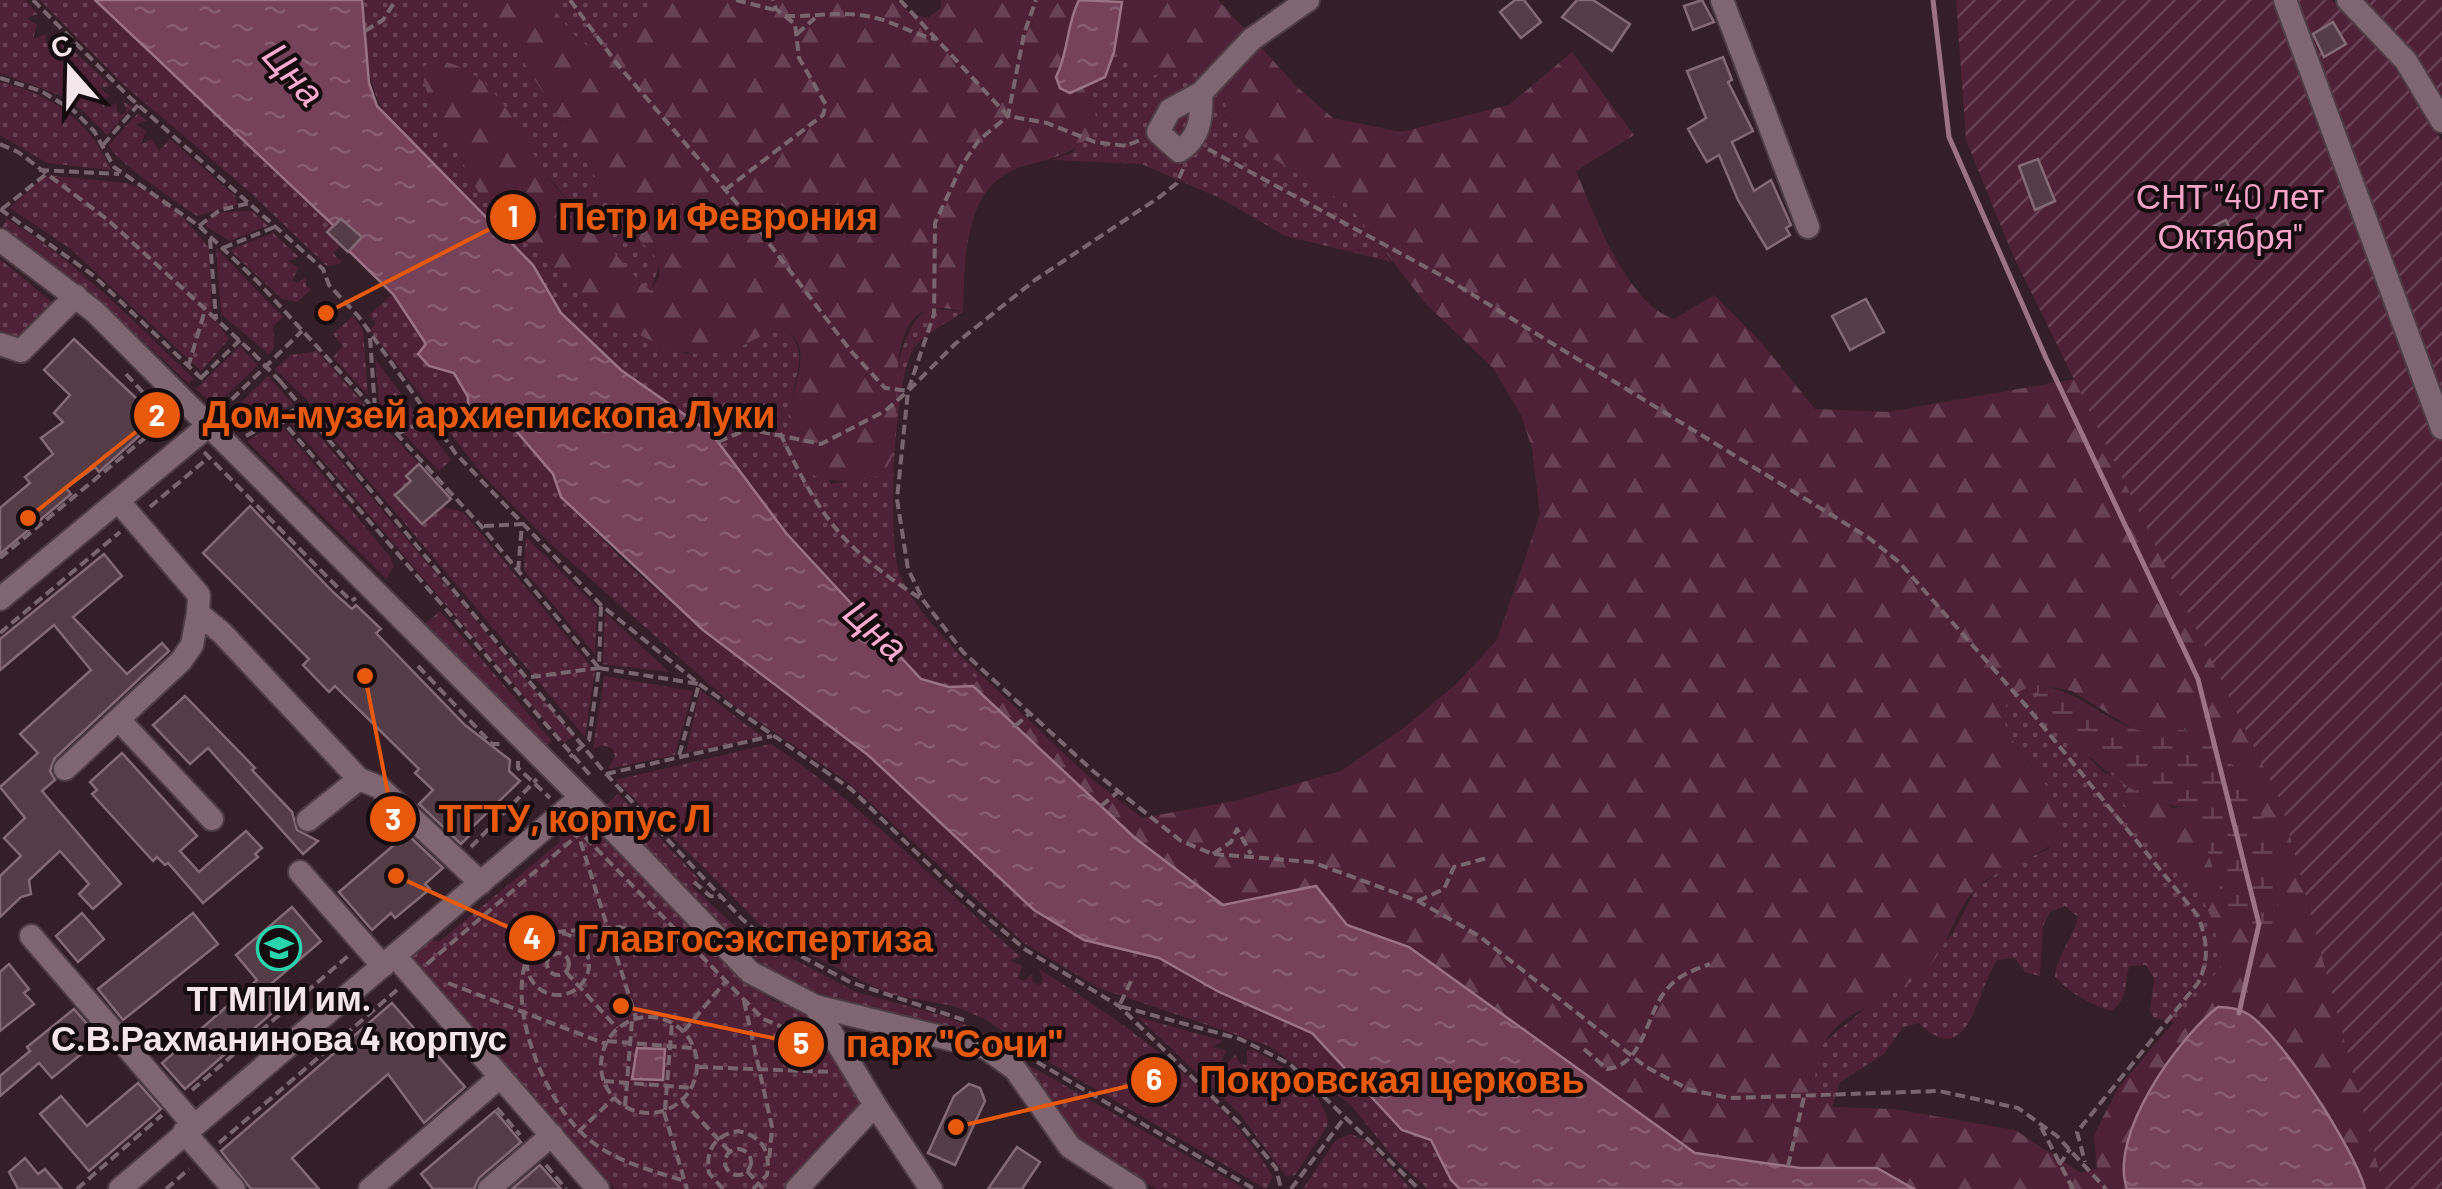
<svg xmlns="http://www.w3.org/2000/svg" width="2442" height="1189" font-family="Barlow,sans-serif">
	<style>
		.grass { fill: url(#grass-dots) }
		.forest { fill: url(#forest-firs); fill-rule: evenodd }
		.wetland { fill: url(#wetland-marsh) }
		.garden { fill: url(#garden-furrows) }
		.water { fill: url(#water-ripples); stroke: #9b7385; stroke-width: 2.5 }
		.lines { fill: none; stroke-linecap: round; stroke-linejoin: round }
		.stream { stroke: #9b7385; stroke-width: 5 }
		.building { fill: #543d47; stroke: #846a75; stroke-width: 2.5 }
		.minor-casing { stroke: #4f3d45; stroke-width: 26 }
		.path { stroke: #78656d; stroke-width: 4; stroke-dasharray: 10 5; stroke-linecap: butt }
		.minor { stroke: #7f6670; stroke-width: 22 }
		.path-bridge { stroke: #78656d; stroke-width: 4; stroke-dasharray: 10 5; stroke-linecap: butt }
		.labels { text-anchor: middle; dominant-baseline: central; stroke-width: 8; stroke-linejoin: round; paint-order: stroke }
		.park-label { font-size: 35px; fill: #f7a4c9; stroke: #150c10 }
		.poi-label { font-size: 35px; font-weight: bold; fill: #f4e5eb; stroke: #150c10 }
		.water-label { font-size: 38px; font-style: italic; fill: #ffabd0; stroke: #150c10 }
		.leader { fill: none; stroke: #e8590c; stroke-width: 4 }
		.callout-dot { fill: #e8590c; stroke: #150c10; stroke-width: 4 }
		.mark-label { font-size: 30px; text-anchor: middle; font-weight: bold; fill: #fff }
		.callout-label { font-size: 38px; text-anchor: middle; font-weight: bold; fill: #e8590c; stroke: #150c10; stroke-width: 8; stroke-linejoin: round; paint-order: stroke }
	</style>
	<defs>
		<pattern id="grass-dots" width="8" height="8" patternUnits="userSpaceOnUse" patternTransform="scale(2.5)"><rect width="8" height="8" fill="#4f2137"/><path d="M2 2h.1M6 6h.1" fill="none" stroke="#694154" stroke-width="1.8" stroke-linecap="round"/></pattern>
		<pattern id="forest-firs" width="22" height="20" patternUnits="userSpaceOnUse" patternTransform="scale(2.5)"><rect width="22" height="20" fill="#4f2137"/><path d="M5 1l3.5 6h-7zM16 11l3.5 6h-7z" fill="#694154"/></pattern>
		<pattern id="wetland-marsh" width="20" height="14" patternUnits="userSpaceOnUse" patternTransform="scale(2.5)"><rect width="20" height="14" fill="#4f2137"/><path d="M1 5h8M5 5V1M11 12h8M15 12V8" fill="none" stroke="#694154"/></pattern>
		<pattern id="garden-furrows" width="10" height="10" patternUnits="userSpaceOnUse" patternTransform="scale(2.5)"><rect width="10" height="10" fill="#4f2137"/><path d="M-1 1l2-2M0 10L10 0M9 11l2-2" fill="none" stroke="#694154"/></pattern>
		<pattern id="water-ripples" width="26" height="14" patternUnits="userSpaceOnUse" patternTransform="scale(2.5)"><rect width="26" height="14" fill="#754259"/><path d="M2 4q2-2 4 0t4 0M15 11q2-2 4 0t4 0" fill="none" stroke="#895d71"/></pattern>
	</defs>
	<rect width="100%" height="100%" fill="#341f28"/>
	<g class="grass">
		<path d="M0 0H26L38 14 27 18 37 25 33 39 46 34V43L51 46 58 36 111 86 99 88 109 95 103 102 105 108 117 103V112L122 115 127 111 123 101 132 107 107 135 81 109 59 95 0 73Z"/>
		<path d="M40 0H95L334 226 328 232 340 246 333 253 342 263 327 266 251 193 125 86Z"/>
		<path d="M362 0H476L507 35 624 223 660 261 651 292C612 258 582 214 547 176 510 137 461 104 420 70L430 101 480 195 602 317 687 354 737 348 783 326C809 348 797 369 792 398 790 412 823 467 831 484L882 475C890 431 891 330 929 308L963 312C949 322 924 334 914 348 894 377 886 543 900 575 917 614 954 646 980 678L973 686 949 687 921 679 786 533 712 434 621 370 561 313 533 265 395 126C363 89 366 47 362 0Z"/>
		<path d="M548 0H667L610 54C579 50 565 24 548 0Z"/>
		<path d="M1114 52 1147 77 1169 70 1203 72 1223 98 1235 129 1259 150 1349 205 1392 262 1285 236 1222 199 1141 164 1052 160 1074 152 1094 107 1083 88 1105 77Z"/>
		<path d="M0 82C51 94 90 121 111 170L47 163 0 135Z"/>
		<path d="M138 113 147 121 135 124 146 131 141 144 152 139 159 151 170 139 235 196 237 205 197 216C181 205 111 158 109 145Z"/>
		<path d="M45 175 126 183 155 194 184 218 209 248 212 314 229 339 201 371 71 249 10 208Z"/>
		<path d="M252 211 268 226 230 241 207 227V220L223 212Z"/>
		<path d="M7 219C78 262 134 322 194 379L188 383 94 295 2 227Z"/>
		<path d="M273 233 299 257 288 261 298 268 292 280 297 283 306 277V286L312 289 297 302 282 299 230 250Z"/>
		<path d="M216 248 283 317 273 326 274 348 269 354 221 314Z"/>
		<path d="M0 259 58 307 25 343 0 333Z"/>
		<path d="M393 294 426 344 418 353 429 366 454 373 468 397 511 424 553 474 561 497 626 563 703 630 868 755 1034 910 1084 940 1159 958 1219 992 1312 1033 1402 1130 1431 1140 1450 1180 1460 1189H1428L1394 1158 1350 1104 1269 1046 1099 988 1024 943 844 779 732 704 552 545 482 474 370 330 376 323 369 315Z"/>
		<path d="M353 316 363 330 368 395 333 357 343 346 333 334Z"/>
		<path d="M240 346 258 365 215 406 196 389Z"/>
		<path d="M317 351 370 411 311 404 275 369 291 355Z"/>
		<path d="M375 359 451 460 439 471 380 408Z"/>
		<path d="M268 376 293 404 244 433 227 416Z"/>
		<path d="M297 410 574 736 564 743 285 416Z"/>
		<path d="M310 411 377 419 419 464 407 475 411 481 396 495 422 524 442 507 463 512 595 671 585 737Z"/>
		<path d="M279 422 390 557 394 566 386 579 247 441Z"/>
		<path d="M526 537 597 607 595 654 524 570Z"/>
		<path d="M440 611 552 741 541 751 426 623Z"/>
		<path d="M605 613 669 672 603 664Z"/>
		<path d="M604 676 693 691 675 755 608 769 615 757 612 748 602 745 593 749Z"/>
		<path d="M2037 684 2038 702 2103 772 2131 784 2121 798 2129 812C2161 847 2236 913 2220 968 2215 986 2189 1008 2177 1023L2154 1018 2150 1011 2154 979 2146 965 2129 966 2123 999 2112 1011C2090 1004 2071 994 2055 977 2057 954 2073 939 2078 917L2065 906 2050 912 2043 926 2040 976 2025 972 2015 958 1998 960C1977 983 1971 1075 1919 1023L1903 1027 1884 1054 1840 1082 1832 1107 1815 1093 1814 1061 1820 1046 1952 935 1976 889 2003 869 2049 849C2049 832 2054 801 2046 786 2028 755 1966 706 2037 684Z"/>
		<path d="M700 690 763 737 686 753Z"/>
		<path d="M771 744C864 805 938 885 1021 957L1010 960 1022 966 1018 979 1024 981 1032 974 1033 983 1040 985 1043 980 1039 969C1125 1024 1219 1087 1273 1177L1266 1189 1042 1058 985 1019 953 1006 888 994 770 934 615 780Z"/>
		<path d="M618 794 699 879 692 887 742 932 735 939 603 808Z"/>
		<path d="M585 816 745 981 772 1000 807 1013 867 1104 787 1189H615L408 956 426 940 440 941 560 842 559 828 572 818Z"/>
		<path d="M761 942 856 992 944 1016 994 1037C915 1017 816 1008 750 954Z"/>
		<path d="M1138 1017 1223 1041 1213 1047 1226 1050 1222 1060 1226 1065 1235 1055 1241 1064 1247 1065V1050H1253C1279 1062 1328 1094 1328 1125L1295 1175 1286 1176 1240 1114Z"/>
		<path d="M1027 1065 1041 1072 1245 1189H1157L1105 1160 1079 1142Z"/>
		<path d="M1350 1134 1365 1140 1411 1189H1303L1335 1141Z"/>
	</g>
	<g class="forest">
		<path d="M476 0H548C565 24 579 50 610 54L667 0H896L912 14 928 18 941 8V0H1079L1065 60 1056 77 1070 93 1083 88 1094 107 1098 128C1070 157 1061 155 1024 166 962 184 965 261 963 312 875 284 904 409 893 454 891 461 885 469 882 475 830 489 780 481 789 413 791 393 803 373 800 351 798 339 792 334 783 326L737 348 704 355 671 350 602 317 480 195 430 101 420 70 433 59C498 69 515 128 547 176 557 192 572 203 584 216 608 242 624 269 651 291L659 277V261L624 223 507 35Z"/>
		<path d="M1122 0H1218L1296 86 1333 118 1401 132 1509 105 1572 52 1634 135 1576 171C1594 214 1627 304 1674 319L1714 295 1760 341 1815 409 1887 412 2075 379 2281 802 2384 1189H2365C2355 1150 2281 1034 2248 1014 2238 1008 2229 1007 2218 1007 2177 1039 2108 1136 2127 1189H1914L1877 1168H1800L1695 1153 1409 947 1347 925 1316 886 1223 906 1135 838 973 686 979 678 961 656 1086 774 1142 818 1239 800 1341 771 1405 727 1456 684 1497 640 1540 514 1532 448 1521 415 1493 368 1425 303 1349 205 1259 150 1235 129 1223 98 1203 73 1169 70 1147 78 1114 52ZM2037 684 2072 691 2133 729 2150 733 2186 730 2278 887V936L2266 947 2251 944 2213 869 2201 820 2190 806 2173 808 2131 784 2121 798C2159 867 2218 876 2220 968L2118 1088 2094 1135 2097 1168 2081 1173 2015 1130 1893 1109 1832 1107 1815 1093C1812 1002 1881 1017 1929 966 1950 943 1956 907 1977 888 2002 864 2038 860 2061 836 2061 820 2057 804 2049 790 2029 757 1966 706 2037 684Z"/>
	</g>
	<path class="wetland" d="M2037 684C2084 694 2096 714 2134 729 2152 736 2170 727 2187 731 2224 739 2256 795 2268 829 2280 862 2278 901 2278 936L2266 947 2251 944C2235 921 2220 892 2212 865 2205 844 2204 824 2190 806 2137 812 2069 740 2037 701Z"/>
	<g class="garden">
		<path d="M1956 0H2332L2381 46 2442 141V1189H2384L2281 802 2012 253 1966 140Z"/>
		<path d="M2365 0H2442V105L2404 41Z"/>
	</g>
	<g class="water">
		<path d="M95 0H362L369 83 377 106 533 265 561 313 621 370 712 434 786 533 921 679 949 687 973 686 1135 838 1223 905 1316 886 1347 925 1409 947 1695 1153 1800 1168H1877L1914 1189H1460L1451 1180 1431 1140 1402 1130 1312 1033 1219 992 1159 958 1084 940 1034 910 868 755 703 630 561 497 553 474 511 425 483 427 468 409V397L454 373 429 366 418 354 426 344 393 294 349 251 361 237 341 219 334 226Z"/>
		<path d="M1079 0 1122 2 1114 52 1105 77 1070 93 1060 88 1056 77C1069 52 1066 25 1079 0Z"/>
		<path d="M2218 1007C2229 1007 2238 1008 2248 1014 2281 1035 2355 1150 2365 1189H2127C2108 1136 2177 1039 2218 1007Z"/>
		<path d="M637 1048 665 1049 663 1080 632 1079Z"/>
	</g>
	<g class="lines">
		<path class="stream" d="M1933 0 1949 137 2046 358 2198 679 2259 924 2239 1013"/>
	</g>
	<g class="building">
		<path d="M1515 0H1524L1541 22 1521 38 1500 12Z"/>
		<path d="M1577 0H1593L1630 24 1612 51 1562 17Z"/>
		<path d="M1702 0 1714 22 1693 30 1684 6Z"/>
		<path d="M2333 22 2346 44 2324 57 2313 34Z"/>
		<path d="M1723 57 1732 80 1728 82 1753 131 1732 142 1754 191 1771 180 1791 225 1786 228 1790 235 1767 249 1738 200 1719 155 1707 162 1688 129 1706 118 1687 71Z"/>
		<path d="M2038 159 2055 201 2035 210 2019 166Z"/>
		<path d="M341 219 362 237 348 252 327 232Z"/>
		<path d="M2226 220 2232 234 2195 252 2189 238Z"/>
		<path d="M1866 299 1884 332 1850 350 1832 316Z"/>
		<path d="M74 339 158 419 99 472 95 467 66 488 71 494 0 554V508L30 483 25 477 53 454 41 438 63 422 54 413 70 395 44 370Z"/>
		<path d="M419 464 451 499 422 524 395 495 411 481 406 476Z"/>
		<path d="M250 506 333 592 352 609 356 605 381 629 376 633 465 725 510 760 509 771 520 781 466 833 469 836 461 844 419 804 433 790 415 773 419 769 335 686 329 692 303 665 309 659 203 553Z"/>
		<path d="M104 554 122 576 73 617 127 674 162 643 169 651 55 758 50 771 55 780 42 791 121 884 93 909 79 894 89 884 60 851 29 880 31 894 21 897 0 917V876L21 856 4 838 25 818 0 787 38 753 20 734 91 670 54 625 0 670V639Z"/>
		<path d="M185 696 255 768 252 770 292 812 297 830 318 841 303 854 208 748 190 764 153 725Z"/>
		<path d="M122 753 197 836 180 851 199 872 246 831 262 848 255 854 258 857 203 903 168 863 165 865 157 857 153 861 92 794 97 790 90 782Z"/>
		<path d="M407 834 443 868 425 884 430 889 395 918 391 913 372 930 339 892Z"/>
		<path d="M292 907 321 941 265 989 280 1006 185 1089 162 1063 257 980 236 955Z"/>
		<path d="M82 913 104 939 78 962 56 936Z"/>
		<path d="M193 913 218 944 123 1020 98 989Z"/>
		<path d="M9 964 29 989 24 993 34 1004 0 1031V972Z"/>
		<path d="M392 1003 465 1087 424 1123 388 1074 292 1158 319 1189H251L221 1151Z"/>
		<path d="M74 1009 95 1033 91 1037 96 1042 52 1078 39 1063 0 1096V1076L30 1051 27 1047Z"/>
		<path d="M138 1083 161 1109 89 1171 40 1114 61 1096 87 1126Z"/>
		<path d="M969 1084 980 1088 985 1101 955 1165 928 1153 954 1096Z"/>
		<path d="M495 1111 521 1142 479 1178 474 1189H433L421 1174Z"/>
		<path d="M1017 1147 1040 1162 1022 1189H988Z"/>
		<path d="M25 1158 38 1174 45 1169 62 1189H18L9 1172Z"/>
		<path d="M540 1165 561 1189H512Z"/>
	</g>
	<g class="lines">
		<defs>
			<g id="minor">
				<path d="M1722 0 1808 227"/>
				<path d="M2285 0 2442 428"/>
				<path d="M2348 0 2406 61 2442 121"/>
				<path d="M1201 93C1202 118 1200 138 1179 151L1158 132 1170 110 1201 93 1252 39 1308 0"/>
				<path d="M0 240 95 312 598 814 750 972 815 1006 986 1048 1015 1069 1070 1147 1135 1189"/>
				<path d="M0 344 21 351 76 296"/>
				<path d="M119 502 199 595 198 613 222 633 359 779 308 820"/>
				<path d="M0 599 208 426"/>
				<path d="M119 720 212 819"/>
				<path d="M65 769 181 661 192 645 198 613"/>
				<path d="M359 779 379 787 481 883"/>
				<path d="M300 872 383 966"/>
				<path d="M31 936 193 1124"/>
				<path d="M395 956 598 1189"/>
				<path d="M875 1105 931 1189"/>
				<path d="M184 1132 234 1189"/>
				<path d="M120 1189 581 797"/>
				<path d="M370 1189 499 1078"/>
				<path d="M489 1189 552 1135"/>
				<path d="M797 1189 875 1105 815 1006"/>
			</g>
		</defs>
		<use href="#minor" class="minor-casing"/>
		<g class="path">
			<path d="M33 0 128 96 323 269 329 285 359 317 456 454 601 605 699 684 851 789 957 892 1026 950 1119 1006 1239 1123 1276 1168 1281 1189"/>
			<path d="M570 0 618 65 752 221 850 350 885 388 908 391 934 314 935 223 962 165 979 140 1008 116 1024 34 1036 0"/>
			<path d="M736 0 775 10"/>
			<path d="M900 0 1008 116 1047 123 1095 142 1126 146 1140 140"/>
			<path d="M785 16C813 17 840 11 867 16 892 20 911 34 935 39"/>
			<path d="M365 31 383 20 396 0"/>
			<path d="M797 34 815 18"/>
			<path d="M0 78 41 91 74 111 94 131 114 167 199 226 257 281 481 526 599 668 589 740 570 757"/>
			<path d="M0 144 18 152 108 220 253 353"/>
			<path d="M103 145 138 105"/>
			<path d="M1208 149 1444 277 1869 538 1899 562 2028 708 2198 916C2207 941 2210 958 2198 983L2077 1132 2085 1162"/>
			<path d="M1183 169 1177 183 1161 196 1035 280 955 344 908 391 897 499 908 569 923 600 963 652 1093 771 1181 841 1213 854 1312 862 1418 901 1479 936 1646 1067 1690 1090 1730 1098 1939 1091 2018 1108 2057 1136 2106 1189"/>
			<path d="M39 170 119 174"/>
			<path d="M725 190 823 115 826 105 799 58 795 24 776 9 773 0"/>
			<path d="M0 209 94 276 201 378 197 383"/>
			<path d="M2 209 45 175"/>
			<path d="M199 226 220 210 250 203"/>
			<path d="M210 239 216 319"/>
			<path d="M223 248 277 226"/>
			<path d="M370 338 375 409"/>
			<path d="M188 367 205 310"/>
			<path d="M126 374 174 426"/>
			<path d="M201 378 240 340"/>
			<path d="M280 381 606 774 742 919 761 935 850 982 964 1020"/>
			<path d="M221 410 302 331"/>
			<path d="M278 416 590 775"/>
			<path d="M780 433C820 518 843 549 923 600"/>
			<path d="M397 434 428 419"/>
			<path d="M246 436 301 406 378 416"/>
			<path d="M718 442 748 429 821 444 885 411 908 391"/>
			<path d="M204 452 351 601 356 598"/>
			<path d="M150 507 208 458"/>
			<path d="M484 526 522 524 518 572"/>
			<path d="M0 558 169 418"/>
			<path d="M0 633 120 532"/>
			<path d="M418 666 492 744H500"/>
			<path d="M599 668 699 684 679 756"/>
			<path d="M531 677 599 668 601 605"/>
			<path d="M1015 726 1030 713"/>
			<path d="M518 761V768L550 798"/>
			<path d="M606 774 772 736"/>
			<path d="M1101 806 1119 791"/>
			<path d="M576 827 636 1018"/>
			<path d="M585 837 763 1019 810 1038"/>
			<path d="M471 847 537 779"/>
			<path d="M1213 854 1231 842 1237 829 1251 854"/>
			<path d="M694 882 710 896 720 897"/>
			<path d="M1418 901 1444 889 1454 867 1487 858"/>
			<path d="M556 932 619 927 684 942"/>
			<circle cx="558" cy="964" r="31"/>
			<path d="M530 951C503 1004 546 1107 591 1141 617 1162 653 1171 685 1181"/>
			<circle cx="558" cy="964" r="11"/>
			<path d="M427 964 587 827"/>
			<path d="M566 972 617 1028"/>
			<path d="M1131 981 1119 1006 1240 1039 1290 1064 1419 1189"/>
			<path d="M448 983 606 1044"/>
			<path d="M744 1001 772 1127 769 1162"/>
			<circle cx="649" cy="1065" r="48"/>
			<path d="M684 1031 726 981"/>
			<path d="M607 1041 692 1048"/>
			<path d="M1584 1049 1607 1069C1645 1065 1646 1011 1668 988 1680 974 1694 970 1710 964"/>
			<path d="M1037 1062 1254 1189"/>
			<path d="M698 1067 833 1072"/>
			<path d="M604 1081 692 1088"/>
			<path d="M192 1090 348 956"/>
			<path d="M682 1100 730 1152"/>
			<path d="M625 1106 632 1021"/>
			<path d="M497 1108 520 1135"/>
			<path d="M665 1110 672 1022"/>
			<path d="M664 1112 687 1189"/>
			<path d="M2041 1127 2073 1189"/>
			<path d="M578 1132 614 1098"/>
			<path d="M219 1143 397 990"/>
			<circle cx="738" cy="1162" r="13"/>
			<path d="M546 1165 566 1189"/>
			<path d="M2059 1165 2070 1149"/>
			<path d="M1788 1166 1804 1097"/>
			<path d="M747 1171 763 1189"/>
			<path d="M77 1189 162 1115"/>
			<path d="M166 1189 189 1169"/>
			<path d="M723 1189 709 1173C705 1150 715 1135 738 1131 762 1136 771 1151 767 1175L753 1189"/>
			<path d="M1291 1189 1345 1117"/>
		</g>
		<use href="#minor" class="minor"/>
		<path class="path-bridge" d="M253 353 280 381"/>
	</g>
	<defs>
		<symbol id="university-ring" viewBox="-11 -11 22 22"><circle r="9.5" fill="#150c10" stroke="#29d5ad" stroke-width="1.5"/><path d="M0-5L7-2L0 1L-7-2ZM-4 1L0 2.5L4 1V4Q0 6-4 4Z" fill="#29d5ad"/></symbol>
	</defs>
	<g fill-rule="evenodd">
		<use href="#university-ring" x="254" y="923" width="50" height="50"/>
	</g>
	<g class="labels">
		<g class="park-label">
			<text x="2230" y="195">СНТ "40 лет<tspan x="2230" dy="40">Октября"</tspan></text>
		</g>
		<g class="poi-label">
			<text x="279" y="997">ТГМПИ им.<tspan x="279" dy="40">С.В.Рахманинова 4 корпус</tspan></text>
		</g>
		<g class="water-label">
			<text transform="translate(295 73) rotate(48)">Цна</text>
			<text transform="translate(877 629) rotate(42)">Цна</text>
		</g>
	</g>
	<path class="leader" d="M326 313L513 217M28 518L157 415M365 676L393 819M396 876L532 938M621 1006L801 1044M956 1127L1154 1080"/>
	<g class="callout-dot">
		<circle cx="326" cy="313" r="10"/>
		<circle cx="28" cy="518" r="10"/>
		<circle cx="365" cy="676" r="10"/>
		<circle cx="396" cy="876" r="10"/>
		<circle cx="621" cy="1006" r="10"/>
		<circle cx="956" cy="1127" r="10"/>
		<circle cx="513" cy="217" r="25"/>
		<circle cx="157" cy="415" r="25"/>
		<circle cx="393" cy="819" r="25"/>
		<circle cx="532" cy="938" r="25"/>
		<circle cx="801" cy="1044" r="25"/>
		<circle cx="1154" cy="1080" r="25"/>
	</g>
	<g class="mark-label">
		<text x="513" y="227">1</text>
		<text x="157" y="426">2</text>
		<text x="393" y="830">3</text>
		<text x="532" y="949">4</text>
		<text x="801" y="1054">5</text>
		<text x="1154" y="1090">6</text>
	</g>
	<g class="callout-label">
		<text x="718" y="230">Петр и Феврония</text>
		<text x="489" y="428">Дом-музей архиепископа Луки</text>
		<text x="575" y="832">ТГТУ, корпус Л</text>
		<text x="755" y="952">Главгосэкспертиза</text>
		<text x="954" y="1057">парк "Сочи"</text>
		<text x="1392" y="1093">Покровская церковь</text>
	</g>
	<g transform="translate(70 70) rotate(340)" stroke="#150c10" stroke-width="8" paint-order="stroke">
	<path d="M0-8L18 38L0 25L-18 38Z" fill="#f4e5eb"/>
	<text y="-15" font-size="28" font-weight="bold" text-anchor="middle" fill="#f4e5eb">С</text>
	</g>
</svg>
